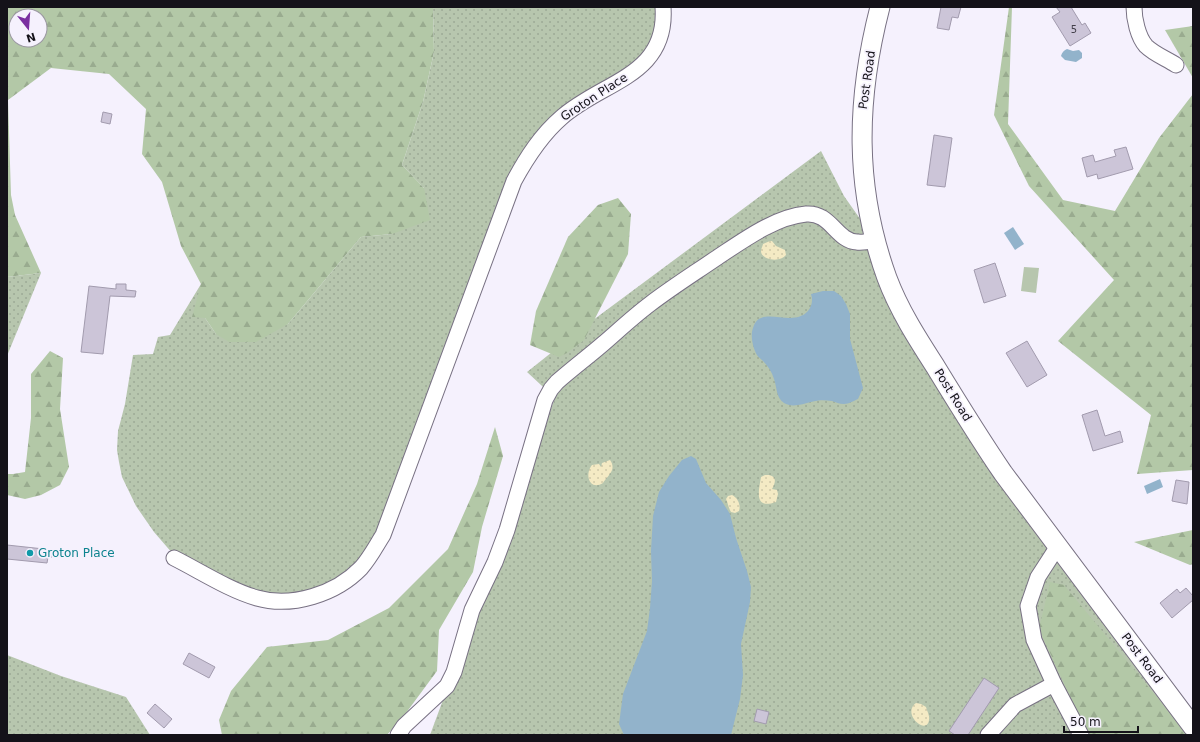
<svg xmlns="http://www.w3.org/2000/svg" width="1200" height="742" font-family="'DejaVu Sans',sans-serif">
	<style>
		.grass { fill: url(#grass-dots) }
		.forest { fill: url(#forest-firs); fill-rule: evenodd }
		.sand { fill: url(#sand-dots) }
		.pitch { fill: #b7c6ae }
		.water { fill: #92b3cb }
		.building { fill: #ccc5d8; stroke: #a29bae }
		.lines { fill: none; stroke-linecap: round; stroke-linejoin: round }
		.minor-casing { stroke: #787183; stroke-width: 17 }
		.major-casing { stroke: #787183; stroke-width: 21 }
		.minor { stroke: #fff; stroke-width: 15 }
		.major { stroke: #fff; stroke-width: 19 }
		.culture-dot { fill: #0f9aa8; stroke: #f5f1fd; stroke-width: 1.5 }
		.labels { text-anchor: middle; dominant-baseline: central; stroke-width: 3.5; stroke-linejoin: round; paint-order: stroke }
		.number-label { font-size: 10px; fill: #423f49 }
		.street-label { font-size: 12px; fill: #141219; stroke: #f5f1fd }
		.culture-label { font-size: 12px; fill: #0d838f; stroke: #f5f1fd; text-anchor: start }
	</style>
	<defs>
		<pattern id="grass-dots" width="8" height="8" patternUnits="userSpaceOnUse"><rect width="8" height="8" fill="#b7c6ae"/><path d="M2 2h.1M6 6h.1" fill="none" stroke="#9ca995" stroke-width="1.8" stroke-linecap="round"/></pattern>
		<pattern id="forest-firs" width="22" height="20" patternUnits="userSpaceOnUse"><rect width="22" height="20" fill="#b3c8a7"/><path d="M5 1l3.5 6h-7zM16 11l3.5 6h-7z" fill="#99ab8f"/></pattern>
		<pattern id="sand-dots" width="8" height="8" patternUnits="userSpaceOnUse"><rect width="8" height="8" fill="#f4eac4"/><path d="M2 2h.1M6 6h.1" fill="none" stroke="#d0c8a8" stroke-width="1.8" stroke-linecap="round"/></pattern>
	</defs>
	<rect width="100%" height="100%" fill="#f5f1fd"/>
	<g class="grass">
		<path d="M433 7H655L659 13 655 44 633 66 532 141 381 531 351 571 304 595H257L173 554 154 532 136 506 122 477 119 462 117 450 118 431 125 404 133 355 153 354 158 337 170 335 201 284 205 318 216 334 288 324 361 237 392 234 424 188 402 165 423 102 434 52Z"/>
		<path d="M821 151 844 196 875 240 903 315 1193 735H430L555 398 527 372 581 329Z"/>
		<path d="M41 273 7 356V277Z"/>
		<path d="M7 655 61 676 126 697 150 735H7Z"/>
	</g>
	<g class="forest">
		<path d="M7 7H433L434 52 423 102 402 165 424 188 430 220 392 234 361 237 288 324 256 342H229L216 334 205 318 192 317 201 284 181 246 162 182 142 154 146 109 109 74 51 68 8 100 11 195 15 215 41 273 7 277ZM16 16H40V40H16Z"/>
		<path d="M1009 7H1012L1008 124 1063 200 1115 211 1159 138 1193 94V470L1137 474 1151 415 1058 341 1114 280 1029 186 994 115Z"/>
		<path d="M1193 26V78L1165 30Z"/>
		<path d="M618 198 631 214 628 254 584 340 567 353 559 357 530 345 536 311 568 237 598 205Z"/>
		<path d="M50 351 63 358 60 409 69 467 60 485 41 495 25 499 7 495V474H13L25 472 31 418V374Z"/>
		<path d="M495 427 503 456 482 527 473 572 439 630 437 671 406 713 387 735H222L219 720 231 691 267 647 328 640 389 608 448 549 477 484Z"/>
		<path d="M1193 530V564L1190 565 1134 542Z"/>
		<path d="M1050 582 1064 585 1169 712 1186 735H1088L1039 629Z"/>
	</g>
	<g class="sand">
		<path d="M770 241H772L776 246 785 250 786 255C780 263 761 260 761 251 761 249 763 245 763 244Z"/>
		<path d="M610 460C617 470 608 475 603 483 590 491 584 475 592 465L599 464 601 467 602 463Z"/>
		<path d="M765 475C776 474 777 481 772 489L777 490 778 494 776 502C753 510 759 490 761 477Z"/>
		<path d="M732 495C738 498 741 505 739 511L735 513 731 512C728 507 728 503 726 499L728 496Z"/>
		<path d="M916 703 921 704 926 707C927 711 930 716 929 720 927 736 901 714 916 703Z"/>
	</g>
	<path class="pitch" d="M1024 267 1039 268 1036 293 1021 291Z"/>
	<g class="water">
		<path d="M1067 49 1073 51 1079 50 1082 53V58L1076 62 1065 60 1061 56C1062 53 1063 51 1067 49Z"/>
		<path d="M1013 227 1024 244 1015 250 1004 233Z"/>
		<path d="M823 291H834L841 296 846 304 850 314V339L863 388 858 399C853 401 849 404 844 404 839 404 836 402 832 401 824 400 818 400 811 402 803 404 792 408 784 403 776 398 777 387 774 379 772 372 768 366 763 361 761 359 758 357 757 355 753 348 750 336 753 328 760 303 792 329 808 311 812 306 813 300 811 294Z"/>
		<path d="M691 456 696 459 706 483 721 500 730 514 736 538 747 571 751 587 750 602 741 644 743 675 740 699 731 735H624L619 724 623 694 647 631 650 608 652 581 651 551 653 516 659 492 669 476 682 460Z"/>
		<path d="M1160 479 1163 487 1147 494 1144 486Z"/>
	</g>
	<g class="building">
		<path d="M941 7H961L958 18 952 17 949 30 937 28Z"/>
		<path d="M1056 7H1071L1082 25 1085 23 1091 33 1070 46 1052 17 1060 12Z"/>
		<path d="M103 112 112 114 110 124 101 122Z"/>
		<path d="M934 135 952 138 945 187 927 185Z"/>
		<path d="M1126 147 1133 169 1098 179 1097 174 1087 177 1082 158 1093 155 1095 162 1116 156 1114 150Z"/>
		<path d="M995 263 1006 296 984 303 974 270Z"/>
		<path d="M116 284H126V290L136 291 135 297 110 296 103 354 81 352 89 286 116 289Z"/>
		<path d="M1027 341 1047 375 1027 387 1006 353Z"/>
		<path d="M1097 410 1105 436 1120 431 1123 442 1093 451 1082 415Z"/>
		<path d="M1176 480 1189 482 1187 504 1172 501Z"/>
		<path d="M7 545 53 550 52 557H48L47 563 7 559Z"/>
		<path d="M1186 588 1193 596V600L1172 618 1160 603 1177 589 1180 593Z"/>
		<path d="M189 653 215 667 209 678 183 664Z"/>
		<path d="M984 678 999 688 968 735H955L949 731Z"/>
		<path d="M155 704 172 719 164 728 147 713Z"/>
		<path d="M757 709 769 712 766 724 754 721Z"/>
	</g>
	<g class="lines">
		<defs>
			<g id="minor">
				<path d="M1134 7C1134 19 1138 37 1146 46 1154 54 1167 59 1176 65"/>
				<path d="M1058 546 1038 577 1028 606 1034 640 1054 684 1081 735"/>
				<path d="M174 558C200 571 229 590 257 598 292 608 336 594 361 568 370 558 376 546 383 535L514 181C527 157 541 135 562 117 603 81 668 76 663 7"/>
				<path d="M398 735 404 726 447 686 454 672 472 610 495 562 507 530 545 400 551 389 557 382C573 368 589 356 604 343 619 330 634 316 650 304 671 288 693 274 715 259 741 242 774 217 806 214 831 212 836 241 857 242 863 243 870 241 875 240"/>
				<path d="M988 735 1015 705 1054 684"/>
			</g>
			<path id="major" d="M880 7C856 100 854 187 887 278 899 310 917 338 935 366 957 402 979 438 1003 473L1193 727"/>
		</defs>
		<use href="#minor" class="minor-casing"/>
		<use href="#major" class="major-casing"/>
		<use href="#minor" class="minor"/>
		<use href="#major" class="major"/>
	</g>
	<circle class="culture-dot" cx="30" cy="553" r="4"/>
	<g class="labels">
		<g class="number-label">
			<text x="1074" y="29">5</text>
		</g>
		<g class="street-label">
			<text transform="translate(867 80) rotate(-82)">Post Road</text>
			<text transform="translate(594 97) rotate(-33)">Groton Place</text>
			<text transform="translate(953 395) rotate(58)">Post Road</text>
			<text transform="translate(1142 658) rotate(53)">Post Road</text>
		</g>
		<g class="culture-label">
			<text x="38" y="553">Groton Place</text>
		</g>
	</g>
	<rect width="1200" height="742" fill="none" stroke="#141219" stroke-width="16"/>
	<g transform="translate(28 28) rotate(163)"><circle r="19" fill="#f5f1fd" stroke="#9b98a2"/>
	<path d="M0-3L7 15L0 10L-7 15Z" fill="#7a2fa1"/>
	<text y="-6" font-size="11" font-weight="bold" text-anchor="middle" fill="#141219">N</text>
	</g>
	<path d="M1064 726v6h74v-6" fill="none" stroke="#141219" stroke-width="2"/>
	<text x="1070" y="726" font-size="12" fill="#141219" stroke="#f5f1fd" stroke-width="3" paint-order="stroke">50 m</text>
</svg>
